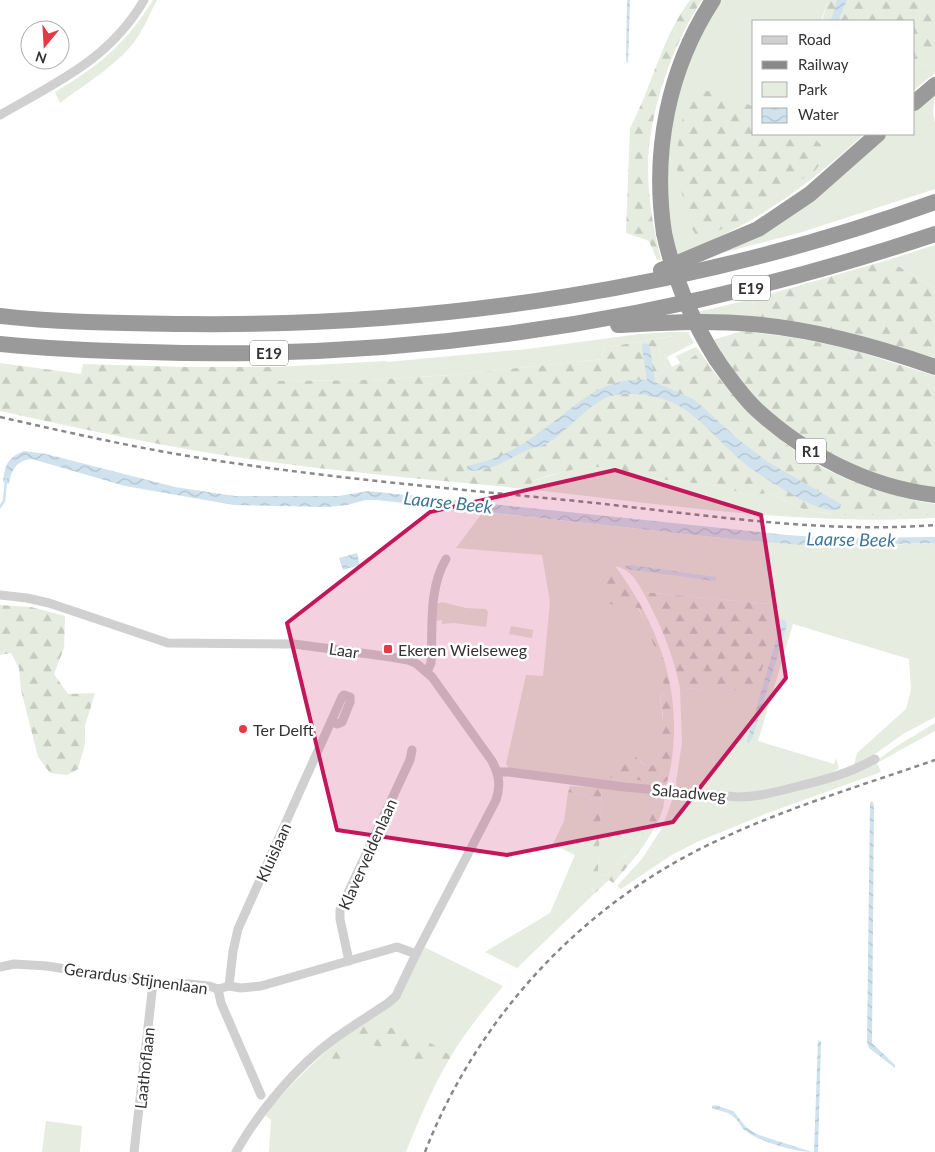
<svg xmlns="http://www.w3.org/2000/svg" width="935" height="1152" font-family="Lato,sans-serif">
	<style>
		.green { fill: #e6ecdf }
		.forest { fill: url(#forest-firs) }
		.water { fill: url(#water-waves) }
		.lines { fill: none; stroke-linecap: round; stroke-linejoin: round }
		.stream { stroke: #cfe2ee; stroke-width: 2.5 }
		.minor { stroke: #d0d0d0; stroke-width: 9 }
		.motorway { stroke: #9a9a9a; stroke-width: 16 }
		.rail { stroke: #888; stroke-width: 2.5; stroke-dasharray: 5 4; stroke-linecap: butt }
		.motorway-bridge { stroke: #9a9a9a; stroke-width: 16 }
		.marked { fill: #c2185b; fill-opacity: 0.2; stroke: #c2185b; stroke-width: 4; stroke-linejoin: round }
		.poi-dot { fill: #e63946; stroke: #fff; stroke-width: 2 }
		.labels { text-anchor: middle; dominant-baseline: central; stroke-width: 5; stroke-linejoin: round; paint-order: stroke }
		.shield { fill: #fff; stroke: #707070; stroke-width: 1 }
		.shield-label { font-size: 15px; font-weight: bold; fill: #333 }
		.poi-label { font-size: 16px; fill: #333; stroke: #fff; text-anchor: start }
		.street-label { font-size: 16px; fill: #333; stroke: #fff }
		.water-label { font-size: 18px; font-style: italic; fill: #3f7597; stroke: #fff }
	</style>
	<defs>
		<pattern id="forest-firs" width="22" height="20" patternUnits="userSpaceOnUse" patternTransform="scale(1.25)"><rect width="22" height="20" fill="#e6ecdf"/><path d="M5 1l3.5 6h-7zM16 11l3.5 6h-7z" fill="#c6cbc0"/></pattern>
		<pattern id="water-waves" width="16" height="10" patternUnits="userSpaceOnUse" patternTransform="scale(1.25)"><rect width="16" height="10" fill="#cfe2ee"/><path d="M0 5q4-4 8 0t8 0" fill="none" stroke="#b2c2cd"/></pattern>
	</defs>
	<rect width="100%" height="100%" fill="#fff"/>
	<g class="green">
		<path d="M153 0H157C150 13 145 26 137 38 119 64 85 84 60 103L55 92C100 65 125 45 153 0Z"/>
		<path d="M720 0H828L821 21H754V134H864C807 187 750 228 676 255L665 201 666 151 683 74 693 50Z"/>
		<path d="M935 60V73L914 90V68Z"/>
		<path d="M935 93C935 104 931 111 935 122V189L799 233 722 253C782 222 838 180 888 134H914V111Z"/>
		<path d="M935 245V288L888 260Z"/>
		<path d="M752 299 755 317H700L698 312Z"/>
		<path d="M669 332H688L694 343 667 357 672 367 680 363 676 356 696 347 700 352 673 370C663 367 657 356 660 346L674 340 673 336 602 348 603 359 450 375 368 380 276 381V367L386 361 387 362 527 349 640 334Z"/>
		<path d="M588 466 598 467 633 476 719 486 747 495 769 493 803 509 833 515H935V518C799 526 662 504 527 489L533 481 565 471Z"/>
		<path d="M483 512 740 540 856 546 935 543V717L903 734 871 757 854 765 857 753 906 709 911 690 909 659 793 624 758 741 834 764 836 758 839 768 828 776 749 794 680 789 677 787 676 782 682 743 680 688 756 690 770 604 643 592C636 579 629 569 615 566 631 595 668 657 664 690 663 693 660 697 660 700 660 704 662 708 662 712 663 722 662 753 656 761 656 761 651 765 651 766H645L641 761 609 778 668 780 667 784 661 786 607 782 509 768 506 764 526 675 543 676 550 602 542 555 456 548Z"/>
		<path d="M442 602 466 608 486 609 488 612 486 627 454 623 442 624V620L435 621 436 604Z"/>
		<path d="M511 626 533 630 532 638 509 634Z"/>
		<path d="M935 723V731L877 763 881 772 765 814 697 842 670 856 621 889 617 886 642 859 662 828 674 795 742 800 869 766 897 746Z"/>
		<path d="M602 788 662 794 659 796 647 826 629 851 608 874 604 876 600 875 598 871Z"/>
		<path d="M568 792C576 794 588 793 592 800L591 888 595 893 517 968 485 952 550 913 575 855 553 844 564 821Z"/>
		<path d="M424 947 503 986C484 1009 465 1032 450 1058 432 1088 419 1120 406 1152H269L271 1120 265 1115 268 1110C296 1079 324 1051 357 1026 372 1015 389 1010 401 996Z"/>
		<path d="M46 1121 82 1126 80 1152H42Z"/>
	</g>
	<g class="forest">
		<path d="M690 0H702C672 45 648 114 648 169 648 200 654 230 661 260H657L649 241 626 233 630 128C652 87 661 39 690 0Z"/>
		<path d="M828 0H935V60L914 68V21H822Z"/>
		<path d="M692 89 722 93 754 107V134H810L821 145 825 158 813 173 777 193 742 219 699 240 688 222 675 160 687 96Z"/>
		<path d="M888 260 935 288V358L906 350 755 317 752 299Z"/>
		<path d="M742 331 797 338 850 349 935 376V488C860 476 791 439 740 382 730 370 722 354 713 340Z"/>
		<path d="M674 336 675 340 660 346C657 356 663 367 673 370L700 352C759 439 831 487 935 504V515H833L803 509 769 493 747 495 719 486 633 476 598 467 588 466 550 475 533 481 527 489C434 480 341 472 249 459 165 447 82 429 0 411V363L81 374 83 364 184 367H276L277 381 368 380 450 375 603 359 602 348Z"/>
		<path d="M615 566C663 630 686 702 668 780L664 782 609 778 605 776C610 764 623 759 636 757L645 766H651L656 761 659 754 663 713 660 700 664 690 662 670 655 648 639 608 603 603 604 567Z"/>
		<path d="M643 592 770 604 775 621 756 691 680 688C673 653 660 623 643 592Z"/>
		<path d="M0 605 31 607 65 616 64 648 54 674 68 694 95 693 85 726V744L78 769 67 775 50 773 38 757 21 690 19 668 11 653 0 655Z"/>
		<path d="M570 786 602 788 598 871 600 875 604 876 608 874 629 851 647 826 659 796 662 794 664 795C668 820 629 866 613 883L609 880 595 893 589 884 592 800C588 793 576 794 568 792Z"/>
		<path d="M359 1024C403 1027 415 1032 451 1056L444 1068 348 1037 339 1062 321 1056Z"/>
	</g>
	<g class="water">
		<path d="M627 0H630L628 63 626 61Z"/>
		<path d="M837 0H847L838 21H831Z"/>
		<path d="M645 343 649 345 650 349 655 382 695 400 739 440 768 462 841 504 840 509C828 513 811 504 800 499 781 488 761 477 743 462 717 441 694 407 660 398 645 394 626 392 611 396 593 400 568 430 551 441 544 446 535 447 527 450 508 459 488 474 467 470V466C495 460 513 451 536 435 574 409 597 377 647 380L642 347 643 344Z"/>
		<path d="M24 451 46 454 175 487 235 496H339L368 491 787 535 836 538 935 537V543L817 546 740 540 376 500H366L347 505 327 507 234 505 125 486 32 459C17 460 11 470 9 484L3 482C5 465 7 458 24 451Z"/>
		<path d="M357 553 360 565 343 570 339 558Z"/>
		<path d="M632 565 716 577 717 578 715 581 626 569 625 566Z"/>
		<path d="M782 620H785L787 625 752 739 748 743 747 740Z"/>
		<path d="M872 801 874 805 872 1043 895 1065V1068L869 1048 867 1042 870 803Z"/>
		<path d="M818 1040 821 1042 818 1152H814Z"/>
		<path d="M715 1105 733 1111 746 1127 756 1134 812 1152C795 1152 760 1142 746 1131 741 1128 740 1123 736 1119 729 1111 721 1112 712 1108V1106Z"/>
	</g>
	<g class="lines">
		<path class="stream" d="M0 507 4 501 6 480"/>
		<g class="minor">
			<path d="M0 115C57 82 110 59 144 0"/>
			<path d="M0 595 27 598 49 603 168 643 294 644 391 657 408 660 417 664 432 677 492 761C499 775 501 785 496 800L416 954 396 996 388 1003C370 1015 351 1027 334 1039 296 1067 259 1111 236 1152"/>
			<path d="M427 672 431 663C433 629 428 589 446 559"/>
			<path d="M498 772H509L624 787 738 797C758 797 775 792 795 787 824 780 848 774 875 759"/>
			<path d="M349 961 340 919V910L410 760 412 750"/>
			<path d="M0 967 14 964 47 966 153 983 168 985 179 983 209 986 218 989 229 986 241 988 261 986 397 947 416 954"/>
			<path d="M229 986 233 951 238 929 342 697 344 695 350 697V702L342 722 337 724 331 721"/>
			<path d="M218 989 221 1003 261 1095"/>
			<path d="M134 1152 153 983"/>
		</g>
		<g class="motorway">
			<path d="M914 103 935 85"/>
			<path d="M664 233C652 151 668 69 713 0"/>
			<path d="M661 270 758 229 810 194 878 134"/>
			<path d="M0 316C61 323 124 323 186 324 439 327 697 288 935 202"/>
			<path d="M618 325C662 323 706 320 751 324 814 329 875 346 935 367"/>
			<path d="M0 344C49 349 98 351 147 352 416 361 681 319 935 234"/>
			<path d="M716 359C729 377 741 395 757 410 806 455 869 487 935 495"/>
		</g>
		<g class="rail">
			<path d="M0 417C66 432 132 447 200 458 327 478 457 489 586 502 699 514 821 534 935 525"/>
			<path d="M425 1152C476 1021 576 911 702 848 776 811 857 787 935 760"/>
		</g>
		<path class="motorway-bridge" d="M664 233C674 279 691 319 716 359"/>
	</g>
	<path class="marked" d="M615 470 761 515 786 678 673 822 507 855 337 830 287 623 430 512Z"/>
	<g class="poi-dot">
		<rect x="383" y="644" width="10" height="10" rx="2.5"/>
		<circle cx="243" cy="729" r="5"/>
	</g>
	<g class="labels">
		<g class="shield">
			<rect x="732" y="275.5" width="38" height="25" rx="4"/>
			<rect x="250" y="340.5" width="38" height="25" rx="4"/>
			<rect x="796" y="438.5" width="30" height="25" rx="4"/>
		</g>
		<g class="shield-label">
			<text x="751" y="288">E19</text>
			<text x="269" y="353">E19</text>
			<text x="811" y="451">R1</text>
		</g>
		<g class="poi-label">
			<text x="398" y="649">Ekeren Wielseweg</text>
			<text x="253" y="729">Ter Delft</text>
		</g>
		<g class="street-label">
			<text transform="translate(344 650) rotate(8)">Laar</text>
			<text transform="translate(689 792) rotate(5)">Salaadweg</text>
			<text transform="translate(273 852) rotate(-66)">Kluislaan</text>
			<text transform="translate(367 854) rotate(-66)">Klaverveldenlaan</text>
			<text transform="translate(136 978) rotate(8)">Gerardus Stijnenlaan</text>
			<text transform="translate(144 1068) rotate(-84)">Laathoflaan</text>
		</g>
		<g class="water-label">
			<text transform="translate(448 502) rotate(6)">Laarse Beek</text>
			<text transform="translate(851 539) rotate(1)">Laarse Beek</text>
		</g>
	</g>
	<rect x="752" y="20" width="162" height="115" fill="#ffffff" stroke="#adadad"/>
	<rect x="762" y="36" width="25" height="8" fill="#d0d0d0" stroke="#adadad"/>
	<text x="798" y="45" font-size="15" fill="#333333">Road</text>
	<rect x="762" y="61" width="25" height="8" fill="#888888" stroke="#adadad"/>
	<text x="798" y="70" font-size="15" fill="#333333">Railway</text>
	<rect x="762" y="82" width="25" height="15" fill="#e6ecdf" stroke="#adadad"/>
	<text x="798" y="95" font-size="15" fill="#333333">Park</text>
	<rect x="762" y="108" width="25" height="15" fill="url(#water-waves)" stroke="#adadad"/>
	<text x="798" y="120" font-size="15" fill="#333333">Water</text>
	<g transform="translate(45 45) rotate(198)"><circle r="24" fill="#ffffff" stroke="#adadad"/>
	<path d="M0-4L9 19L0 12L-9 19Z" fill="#e63946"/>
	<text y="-8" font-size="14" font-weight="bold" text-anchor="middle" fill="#333333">N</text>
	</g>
</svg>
